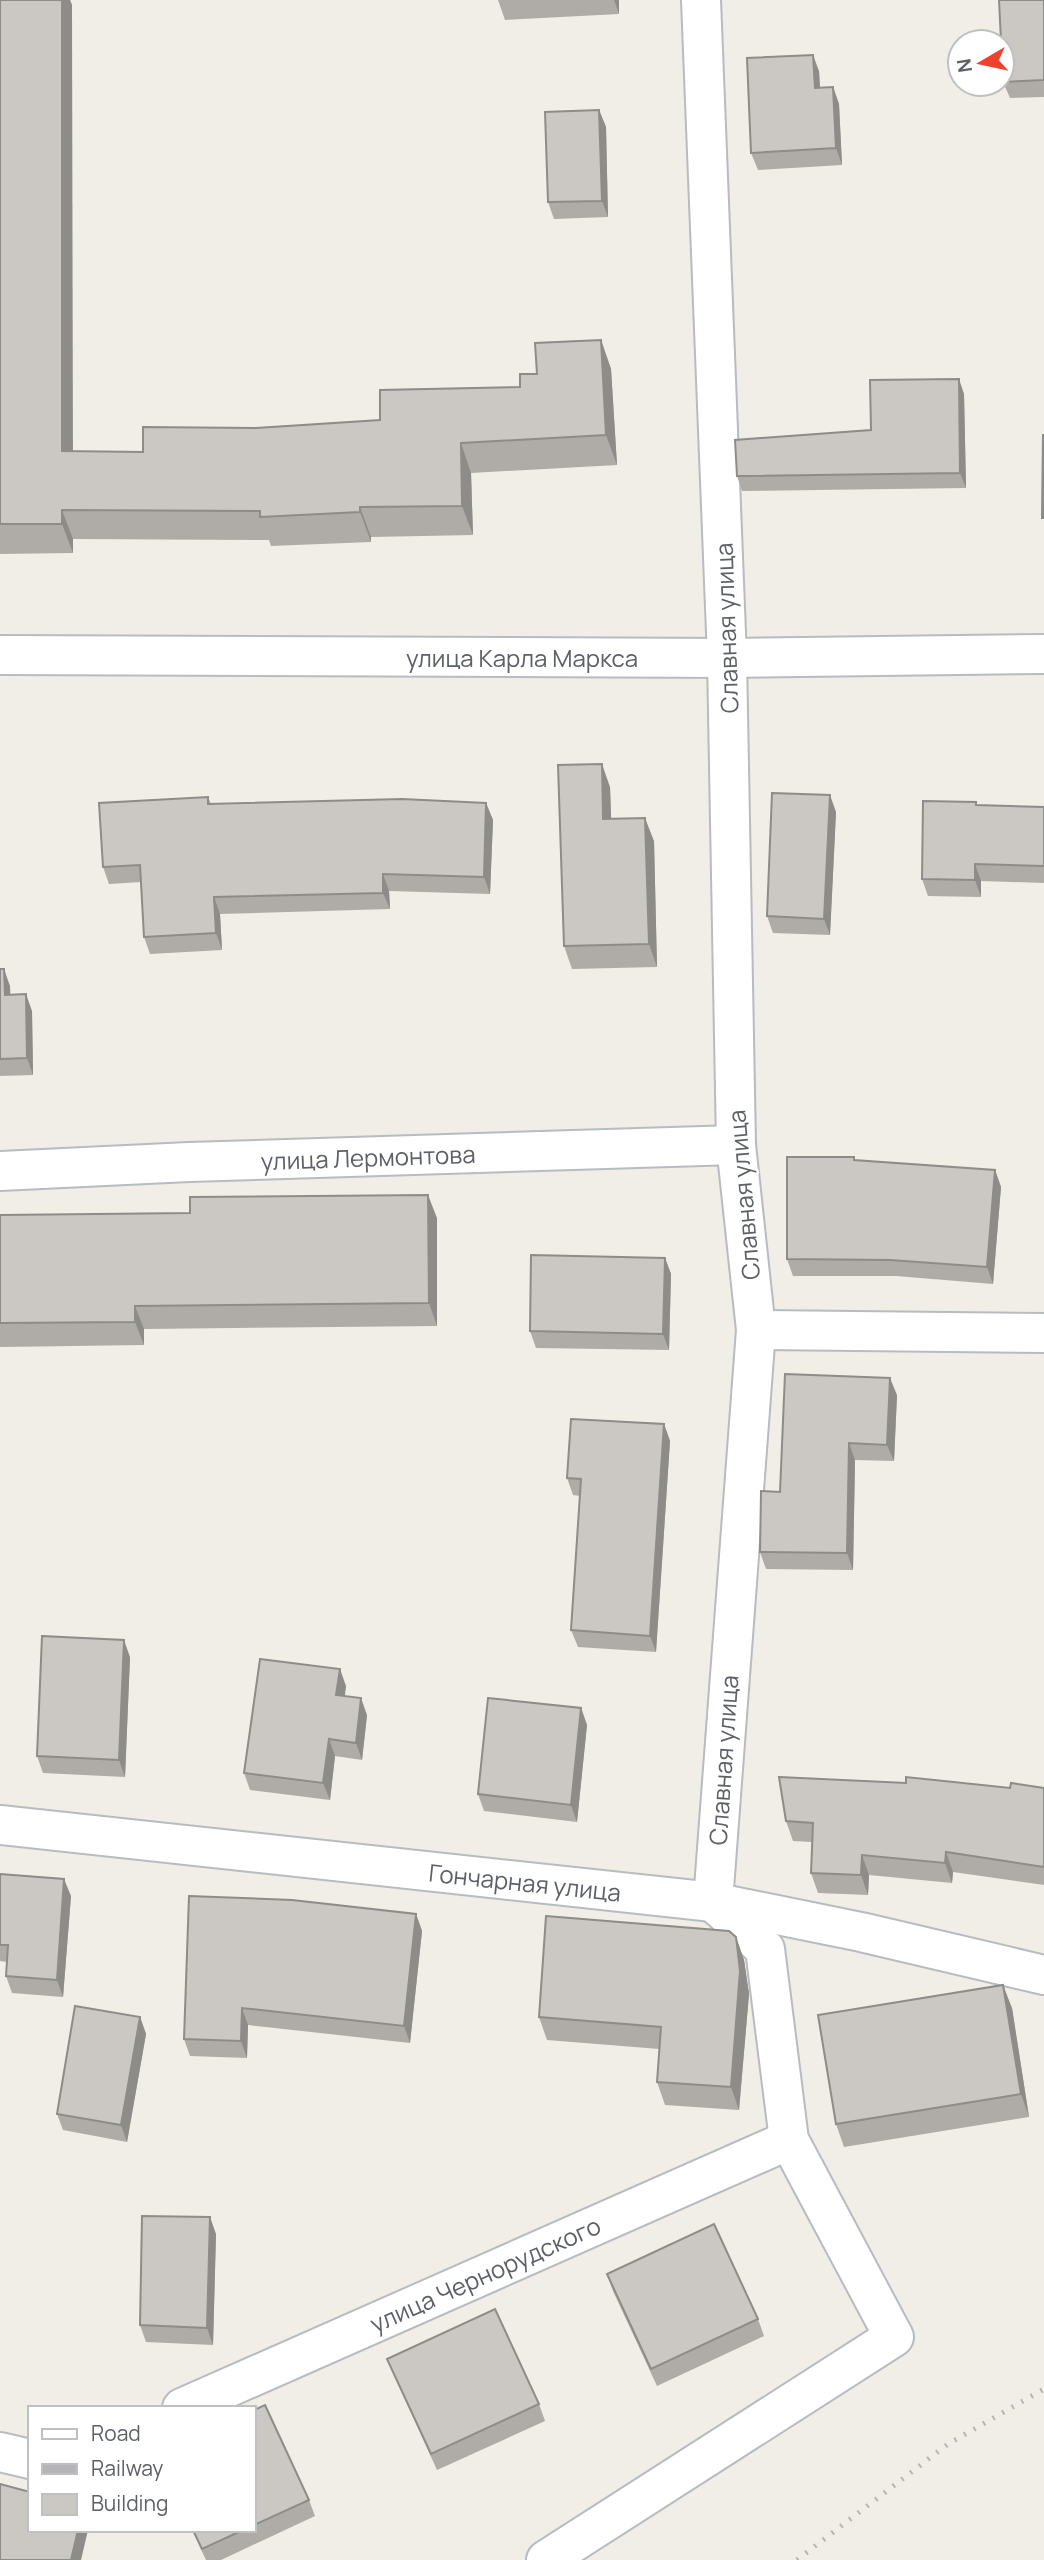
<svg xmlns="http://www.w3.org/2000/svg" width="1044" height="2560" font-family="Manrope,sans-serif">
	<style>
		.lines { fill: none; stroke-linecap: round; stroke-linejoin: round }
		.minor-casing { stroke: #b8bbc0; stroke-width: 42 }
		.minor { stroke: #fff; stroke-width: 38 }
		.rail { stroke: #b5b5b7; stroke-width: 5; stroke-dasharray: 2 9; stroke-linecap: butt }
		.wall { fill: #afaca8 }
		.shaded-wall { fill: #8e8c88 }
		.building { fill: #cbc8c3; stroke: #8e8c88; stroke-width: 2 }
		.labels { text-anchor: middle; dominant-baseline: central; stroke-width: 5; stroke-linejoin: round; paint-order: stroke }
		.street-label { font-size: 24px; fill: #5d6167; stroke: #fff }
	</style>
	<rect width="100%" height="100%" fill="#f0eee6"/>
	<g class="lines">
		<defs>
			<g id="minor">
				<path d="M0 655 727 658 1044 654"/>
				<path d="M0 1171 189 1162 736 1145"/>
				<path d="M756 1330 1044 1333"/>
				<path d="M0 1825 713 1902 861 1932 1044 1975"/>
				<path d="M182 2408 789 2140"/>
				<path d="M0 2452 30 2459"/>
				<path d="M546 2560 894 2337 789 2140 765 1949 713 1902 756 1330 736 1145 727 658 701 0"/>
			</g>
		</defs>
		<use href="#minor" class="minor-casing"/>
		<use href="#minor" class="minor"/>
		<path class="rail" d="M797 2560 948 2444 1044 2389"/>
	</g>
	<g class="wall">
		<path d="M0 0H70L72 5V451L143 452 256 428 380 420 520 387 537 374 601 340 611 369 617 465 471 473 473 535 371 537V542L271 546 269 540 73 539V553L0 554Z"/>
		<path d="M498 0H619V14L505 20Z"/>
		<path d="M1044 0V97L1010 98 1003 82Z"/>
		<path d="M819 71 820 88 833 87 839 104 842 165 758 170 751 153Z"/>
		<path d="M599 110 606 127 608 217 554 219 548 202Z"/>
		<path d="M964 394 966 488 742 491 737 476 871 430Z"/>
		<path d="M610 787 611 819 654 841 657 967 572 969 564 946Z"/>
		<path d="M208 797 211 804 486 803 493 820 490 894 389 891 390 909 220 914 222 950 150 954 144 937 141 882 109 884 103 867Z"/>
		<path d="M976 802 977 805 1044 807V883L981 881V897L928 896 922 879Z"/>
		<path d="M836 812 830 935 773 933 767 916Z"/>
		<path d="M0 969 10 986V995L32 1011 33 1075 0 1076Z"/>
		<path d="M854 1157 855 1160 995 1170 1001 1187 993 1284 896 1276H793L787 1259Z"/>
		<path d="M0 1215 437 1218V1326L144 1329V1345L0 1347Z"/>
		<path d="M665 1258 671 1274 669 1350 536 1348 530 1331Z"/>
		<path d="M897 1395 894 1461 855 1460 853 1570 766 1569 760 1552 780 1492Z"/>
		<path d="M664 1424 670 1441 656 1652 578 1647 571 1630 580 1496 573 1495 567 1478Z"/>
		<path d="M130 1657 125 1777 43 1773 37 1756Z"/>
		<path d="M346 1686 344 1696 367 1715 362 1760 335 1756 330 1800 250 1790 244 1773Z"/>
		<path d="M581 1708 587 1725 577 1822 484 1811 478 1794Z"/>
		<path d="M1010 1788H1044V1885L953 1872 952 1883 869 1875 868 1895 818 1893 811 1873 812 1842 793 1841 786 1821Z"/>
		<path d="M0 1874 71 1896 63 1997 12 1993 6 1976 7 1962 0 1961Z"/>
		<path d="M416 1914 422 1931 410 2043 248 2025 247 2058 190 2056 184 2039Z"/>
		<path d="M736 1937 744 1960 749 1994 739 2110 665 2105 657 2082 659 2049 547 2040 539 2017Z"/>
		<path d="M1012 2008 1029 2117 844 2147 836 2124Z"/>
		<path d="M140 2017 146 2034 127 2142 63 2130 57 2114Z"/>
		<path d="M216 2234 213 2345 146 2342 140 2325Z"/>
		<path d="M607 2274 758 2319 764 2336 657 2386 613 2291Z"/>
		<path d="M387 2359 539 2404 545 2421 437 2470 394 2375Z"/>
		<path d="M254 2410 309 2500 315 2516 221 2560H206L192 2530H254Z"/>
	</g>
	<g class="shaded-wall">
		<path d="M62 0H70L72 5 73 480 62 451Z"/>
		<path d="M614 0H619V14Z"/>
		<path d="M813 55 819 71 821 105 815 88Z"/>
		<path d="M833 87 839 104 842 165 836 148Z"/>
		<path d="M599 110 606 127 608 217 602 201Z"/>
		<path d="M601 340 611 369 617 465 606 435Z"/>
		<path d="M959 379 964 394 966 488 960 473Z"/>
		<path d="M461 443 471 473 473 535 462 506Z"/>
		<path d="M360 507 371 537V542L360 512Z"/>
		<path d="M62 510 73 539V553L62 524Z"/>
		<path d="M602 764 610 787 612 842 603 819Z"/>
		<path d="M830 795 836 812 830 935 824 919Z"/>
		<path d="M486 803 493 820 490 894 484 877Z"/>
		<path d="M645 818 654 841 657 967 649 944Z"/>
		<path d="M975 864 981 881V897L975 880Z"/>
		<path d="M383 874 389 891 390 909 383 893Z"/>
		<path d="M214 897 220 914 222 950 216 933Z"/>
		<path d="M4 969 10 986 11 1011 5 995Z"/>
		<path d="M26 994 32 1011 33 1075 27 1058Z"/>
		<path d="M995 1170 1001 1187 993 1284 987 1267Z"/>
		<path d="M428 1195 437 1218V1326L429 1303Z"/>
		<path d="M665 1258 671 1274 669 1350 663 1334Z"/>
		<path d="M135 1306 144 1329V1345L135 1322Z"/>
		<path d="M890 1378 897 1395 894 1461 887 1445Z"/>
		<path d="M664 1424 670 1441 656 1652 650 1636Z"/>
		<path d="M849 1443 855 1460 853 1570 847 1553Z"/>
		<path d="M124 1640 130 1657 125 1777 119 1760Z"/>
		<path d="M340 1669 346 1686 343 1711 336 1695Z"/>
		<path d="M361 1698 367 1715 362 1760 356 1743Z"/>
		<path d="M581 1708 587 1725 577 1822 571 1805Z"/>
		<path d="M329 1739 335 1756 330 1800 323 1783Z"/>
		<path d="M946 1852 953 1872 952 1883 945 1863Z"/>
		<path d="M862 1855 869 1875 868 1895 861 1875Z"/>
		<path d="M64 1879 71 1896 63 1997 57 1980Z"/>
		<path d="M416 1914 422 1931 410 2043 404 2026Z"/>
		<path d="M736 1937 744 1960 749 1994 739 2110 731 2087Z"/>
		<path d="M1003 1985 1012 2008 1029 2117 1021 2094Z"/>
		<path d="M242 2008 248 2025 247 2058 241 2041Z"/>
		<path d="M140 2017 146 2034 127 2142 121 2125Z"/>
		<path d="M210 2217 216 2234 213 2345 207 2328Z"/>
		<path d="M78 2530H88L81 2560H71Z"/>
	</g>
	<g class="building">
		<path d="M0 0H62V451L143 452V427L256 428 380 420V390L520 387V374H537L535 343 601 340 606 435 461 443 462 506 360 507V512L260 517V511L62 510V524H0Z"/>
		<path d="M999 0H1044V80L1003 82Z"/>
		<path d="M813 55 815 88 833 87 836 148 751 153 747 58Z"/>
		<path d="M599 110 602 201 548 202 545 112Z"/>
		<path d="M959 379 960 473 737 476 735 440 871 430 870 380Z"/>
		<path d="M1043 435H1044V518H1042Z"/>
		<path d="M602 764 603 819 645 818 649 944 564 946 558 765Z"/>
		<path d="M772 793 830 795 824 919 767 916Z"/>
		<path d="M208 797V804L402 799 486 803 484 877 383 874V893L214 897 216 933 144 937 140 865 103 867 99 803Z"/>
		<path d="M923 801 976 802V805L1044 807V866L975 864V880L922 879Z"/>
		<path d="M0 969H4L5 995 26 994 27 1058 0 1059Z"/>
		<path d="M787 1157H854V1160L995 1170 987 1267 890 1260 787 1259Z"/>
		<path d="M428 1195 429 1303 135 1306V1322L0 1323V1215L190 1213V1197Z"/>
		<path d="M531 1255 665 1258 663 1334 530 1331Z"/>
		<path d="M785 1374 890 1378 887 1445 849 1443 847 1553 760 1552 761 1491 780 1492Z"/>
		<path d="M571 1419 664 1424 650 1636 571 1630 581 1479 567 1478Z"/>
		<path d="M42 1636 124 1640 119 1760 37 1756Z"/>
		<path d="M260 1659 340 1669 336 1695 361 1698 356 1743 329 1739 323 1783 244 1773Z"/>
		<path d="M488 1698 581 1708 571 1805 478 1794Z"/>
		<path d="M779 1777 906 1783V1777L1010 1788 1011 1783 1044 1788V1867L946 1852 945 1863 862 1855 861 1875 811 1873 813 1823 786 1821Z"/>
		<path d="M0 1874 64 1879 57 1980 6 1976 8 1945H0Z"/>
		<path d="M189 1896 292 1900 416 1914 404 2026 242 2008 241 2041 184 2039Z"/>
		<path d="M546 1916 729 1931 736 1937 740 1971 731 2087 657 2082 661 2027 539 2017Z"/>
		<path d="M1003 1985 1021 2094 836 2124 818 2015Z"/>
		<path d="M75 2006 140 2017 121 2125 57 2114Z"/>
		<path d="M142 2216 210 2217 207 2328 140 2325Z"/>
		<path d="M714 2224 758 2319 651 2369 607 2274Z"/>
		<path d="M495 2309 539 2404 431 2454 387 2359Z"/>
		<path d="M265 2405 309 2500 254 2525V2410Z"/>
		<path d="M0 2484 30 2492V2530H78L71 2560H0Z"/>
		<path d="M193 2530H243L202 2549Z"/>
	</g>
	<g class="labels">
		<g class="street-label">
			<text transform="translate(726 628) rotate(-92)">Славная улица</text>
			<text x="522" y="657">улица Карла Маркса</text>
			<text transform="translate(368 1157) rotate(-2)">улица Лермонтова</text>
			<text transform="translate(743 1195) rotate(-95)">Славная улица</text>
			<text transform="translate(723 1760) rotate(-86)">Славная улица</text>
			<text transform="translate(525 1882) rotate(6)">Гончарная улица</text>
			<text transform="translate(485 2274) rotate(-24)">улица Чернорудского</text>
		</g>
	</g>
	<rect x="28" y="2406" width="228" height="126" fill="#ffffff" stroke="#bec0c2" stroke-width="2"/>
	<rect x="42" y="2429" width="35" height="10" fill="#ffffff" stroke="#bec0c2" stroke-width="2"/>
	<text x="91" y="2441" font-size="21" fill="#5d6167">Road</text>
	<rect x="42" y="2464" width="35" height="10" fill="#b5b5b7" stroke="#bec0c2" stroke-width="2"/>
	<text x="91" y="2476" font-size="21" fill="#5d6167">Railway</text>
	<rect x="42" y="2494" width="35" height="21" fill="#cbc8c3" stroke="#bec0c2" stroke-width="2"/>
	<text x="91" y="2511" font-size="21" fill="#5d6167">Building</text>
	<g transform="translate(981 63) rotate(261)"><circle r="33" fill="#ffffff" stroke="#bec0c2" stroke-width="2"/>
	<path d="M0-5L12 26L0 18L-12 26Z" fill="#ef412d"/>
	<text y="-10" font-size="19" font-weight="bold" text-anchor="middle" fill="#5d6167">N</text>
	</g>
</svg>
